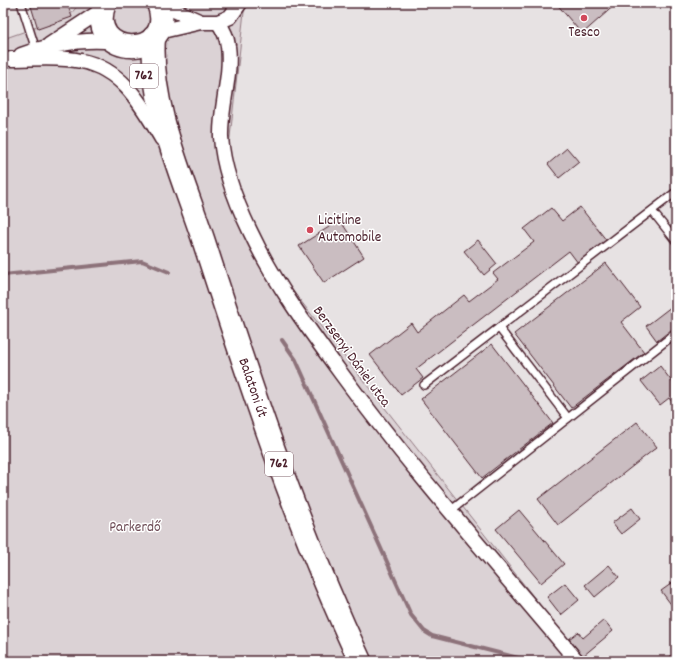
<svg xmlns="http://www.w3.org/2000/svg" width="679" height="664" font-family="Dekko,sans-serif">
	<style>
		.built { fill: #e7e2e3 }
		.green { fill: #dbd2d5; stroke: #927880 }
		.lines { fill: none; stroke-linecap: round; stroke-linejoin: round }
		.stream { stroke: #8d727a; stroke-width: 4 }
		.building { fill: #cabdc1; stroke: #4a1f2b }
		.lane-casing { stroke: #4a1f2b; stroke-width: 10 }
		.street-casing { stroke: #4a1f2b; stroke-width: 17 }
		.primary-casing { stroke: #4a1f2b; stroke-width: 25 }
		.lane { stroke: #fff; stroke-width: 7 }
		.street { stroke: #fff; stroke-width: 14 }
		.primary { stroke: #fff; stroke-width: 22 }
		.poi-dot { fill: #d1495b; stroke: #fff; stroke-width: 1.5 }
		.labels { text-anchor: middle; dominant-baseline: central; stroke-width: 3; stroke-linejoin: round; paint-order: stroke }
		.shield { fill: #fff; stroke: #80626b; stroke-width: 1 }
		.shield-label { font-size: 14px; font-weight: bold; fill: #4a1f2b }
		.poi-label { font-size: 15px; fill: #4a1f2b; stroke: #fff }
		.street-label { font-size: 15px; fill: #4a1f2b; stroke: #fff }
		.park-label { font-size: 15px; fill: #6e4c56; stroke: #fff }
	</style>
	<rect width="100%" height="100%" fill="#f4f2f2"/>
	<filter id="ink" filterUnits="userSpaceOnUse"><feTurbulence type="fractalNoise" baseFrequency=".025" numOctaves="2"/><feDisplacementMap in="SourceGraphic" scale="8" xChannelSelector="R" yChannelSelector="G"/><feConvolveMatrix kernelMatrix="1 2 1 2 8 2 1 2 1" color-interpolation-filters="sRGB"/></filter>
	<g filter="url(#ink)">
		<g class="built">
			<path d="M3 3H80L69 16 3 39Z"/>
			<path d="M245 3H676V656L644 661H584L285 281 242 205 228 155Z"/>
		</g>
		<g class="green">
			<path d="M80 3H245L228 155 242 205 285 281 584 661H3V39L69 16Z"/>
			<path d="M676 656V661H644Z"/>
		</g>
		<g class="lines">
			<g class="stream">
				<path d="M3 275 142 261 169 272"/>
				<path d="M282 340 296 360 411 615 424 631 432 636 530 661"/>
			</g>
		</g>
		<g class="building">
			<path d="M30 3H67L72 17 38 29Z"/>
			<path d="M556 3H617L582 34Z"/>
			<path d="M567 148 579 162 559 178 548 164Z"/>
			<path d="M580 207 607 241 578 263 569 251 416 369 423 378 401 395 370 355 411 323 417 332 464 295 469 301 498 279 493 273 534 242 524 229 551 208 562 221Z"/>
			<path d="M340 220 364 257 324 283 299 246Z"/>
			<path d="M478 240 497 264 484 275 464 251Z"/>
			<path d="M606 263 640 307 621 322 644 352 571 408 514 334Z"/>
			<path d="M676 303V326L657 341 646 326Z"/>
			<path d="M492 344 553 423 482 478 421 399Z"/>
			<path d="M660 366 676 387V408L669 398 660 405 641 381Z"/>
			<path d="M637 422 657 447 558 525 538 499Z"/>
			<path d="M632 508 640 519 621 534 612 523Z"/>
			<path d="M519 510 564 564 541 583 496 529Z"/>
			<path d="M609 565 619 577 595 597 585 585Z"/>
			<path d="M675 581 676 582V611L661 591Z"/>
			<path d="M565 583 579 600 561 615 547 597Z"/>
			<path d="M604 620 613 631 583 656 569 639 578 632 583 638Z"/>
		</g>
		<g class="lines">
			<defs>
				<g id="lane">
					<path d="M21 3 36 50"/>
					<path d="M652 211 676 241"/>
					<path d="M499 328 568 418"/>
					<path d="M424 385 676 192"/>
					<path d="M449 512 676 333"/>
				</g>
				<g id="street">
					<path d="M158 3 201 22"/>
					<path d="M218 22C223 29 227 37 228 46 232 75 220 107 221 137 223 169 236 202 250 231 274 282 307 327 340 372 414 473 497 565 577 661"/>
					<path d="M158 32 201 22H218L230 17 240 3"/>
					<path d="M49 45 102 10"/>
					<path d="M21 55C50 45 83 38 114 42"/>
					<path d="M11 59C33 59 59 56 81 61 123 69 142 106 162 139"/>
				</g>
				<g id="primary">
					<path d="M105 3C83 60 180 61 158 3"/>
					<path d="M154 37C149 105 182 175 203 239 249 381 296 525 360 661"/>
				</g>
			</defs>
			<use href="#lane" class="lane-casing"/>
			<use href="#street" class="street-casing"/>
			<use href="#primary" class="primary-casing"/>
			<use href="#lane" class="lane"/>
			<use href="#street" class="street"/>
			<use href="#primary" class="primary"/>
		</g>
	</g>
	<g class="poi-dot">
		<circle cx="584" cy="18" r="4"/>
		<circle cx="310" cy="230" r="4"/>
	</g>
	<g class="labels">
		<g class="shield">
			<rect x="130" y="64" width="28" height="24" rx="3"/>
			<rect x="265" y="452" width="28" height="24" rx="3"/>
		</g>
		<g class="shield-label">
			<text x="144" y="76">762</text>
			<text x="279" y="464">762</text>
		</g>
		<g class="poi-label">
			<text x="584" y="33">Tesco</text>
			<text x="318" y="221" text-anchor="start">Licitline<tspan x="318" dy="17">Automobile</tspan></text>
		</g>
		<g class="street-label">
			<text transform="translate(351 357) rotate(54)">Berzsenyi Dániel utca</text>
			<text transform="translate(252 388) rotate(71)">Balatoni út</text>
		</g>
		<g class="park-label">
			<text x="135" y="528">Parkerdő</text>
		</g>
	</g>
	<rect width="679" height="664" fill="none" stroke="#fff" stroke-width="16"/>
	<rect x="8" y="8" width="663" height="648" fill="none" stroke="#4a1f2b" stroke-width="1.5" filter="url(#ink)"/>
</svg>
